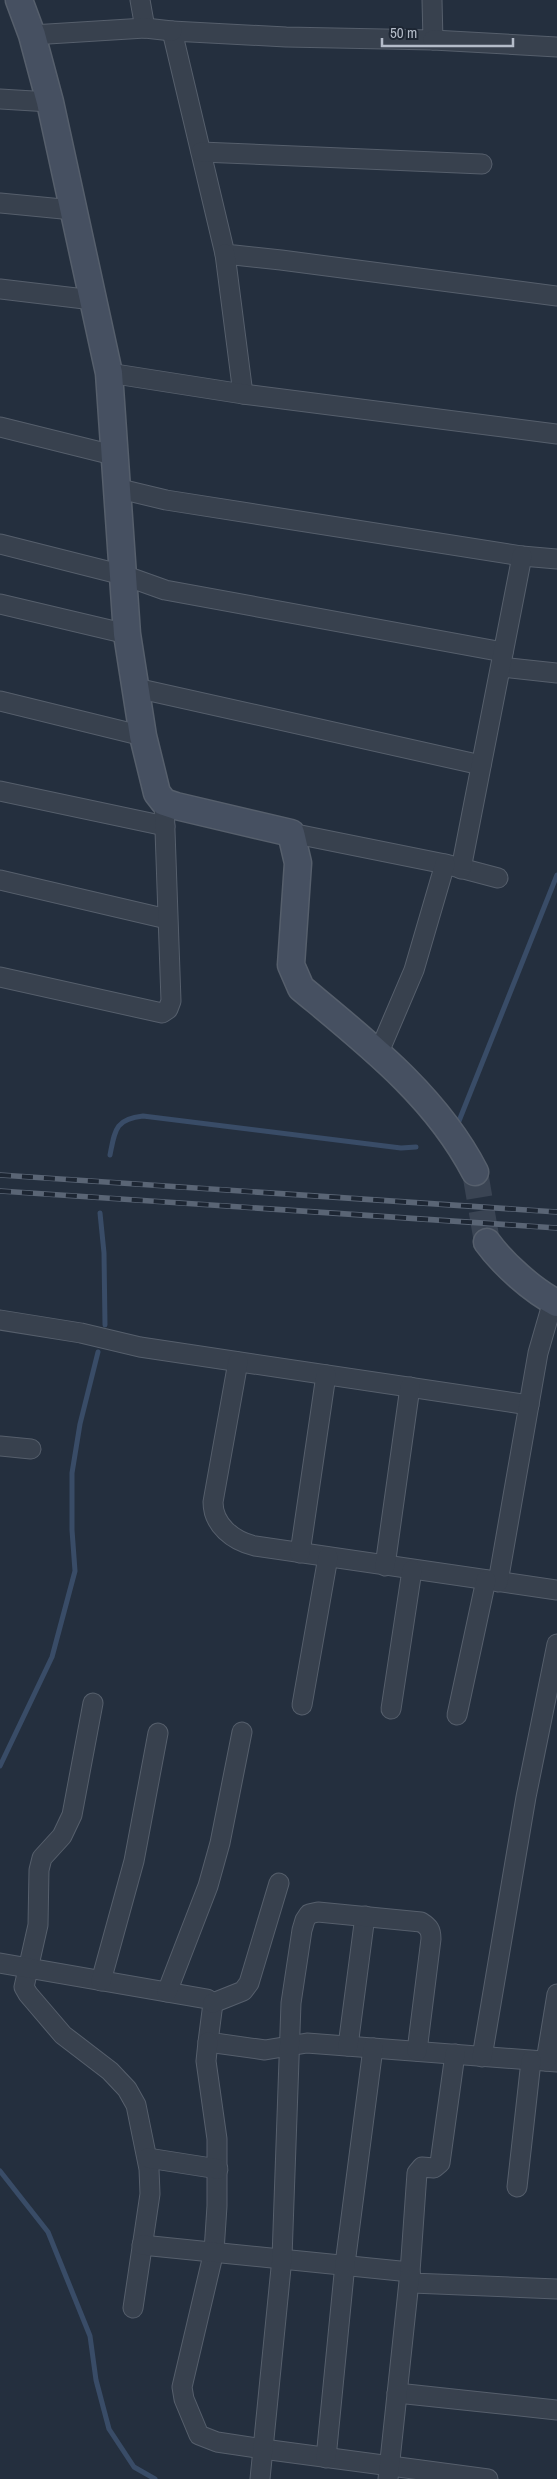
<svg xmlns="http://www.w3.org/2000/svg" width="557" height="2479" font-family="'Archivo Narrow',sans-serif">
	<style>
		.lines { fill: none; stroke-linecap: round; stroke-linejoin: round }
		.stream { stroke: #394c67; stroke-width: 5 }
		.secondary-tunnel { stroke: #3a4453; stroke-width: 26; stroke-dasharray: 26 13; stroke-linecap: butt }
		.street-casing { stroke: #565f6c; stroke-width: 21 }
		.secondary-casing { stroke: #565f6c; stroke-width: 29 }
		.street { stroke: #38414e; stroke-width: 19 }
		.secondary { stroke: #465061; stroke-width: 26 }
		.rail-casing { stroke: #5a6575; stroke-width: 5.5 }
		.rail { stroke: #1d2633; stroke-width: 4; stroke-dasharray: 11; stroke-linecap: butt }
	</style>
	<rect width="100%" height="100%" fill="#242f3e"/>
	<g class="lines">
		<g class="stream">
			<path d="M457 1126 557 875"/>
			<path d="M110 1155C115 1130 115 1119 143 1116L401 1148 416 1147"/>
			<path d="M100 1213 104 1253 105 1325"/>
			<path d="M0 1766 52 1657 75 1571 72 1530V1473L80 1424 98 1352"/>
			<path d="M0 2171 48 2232 90 2336 96 2380 109 2429 134 2467 155 2479"/>
		</g>
		<path class="secondary-tunnel" d="M475 1172 487 1242"/>
		<defs>
			<g id="street">
				<path d="M140 0 145 28"/>
				<path d="M432 0 433 40 286 37 172 31 225 254 281 260 557 296"/>
				<path d="M32 35 145 28 172 31"/>
				<path d="M433 40 557 47"/>
				<path d="M0 99 50 102"/>
				<path d="M201 152 482 164"/>
				<path d="M0 203 73 210"/>
				<path d="M225 254 243 394"/>
				<path d="M0 289 93 300"/>
				<path d="M109 373 243 394 557 434"/>
				<path d="M0 427 113 455"/>
				<path d="M116 488 166 500 522 556 557 559"/>
				<path d="M0 544 123 575 165 590 503 652"/>
				<path d="M0 604 127 634"/>
				<path d="M501 667 557 673"/>
				<path d="M136 688 481 765"/>
				<path d="M0 701 143 736"/>
				<path d="M0 791 165 826"/>
				<path d="M291 833 445 864 498 878"/>
				<path d="M461 869 522 556"/>
				<path d="M0 880 167 919"/>
				<path d="M0 977 162 1013 168 1009 171 1001 164 802"/>
				<path d="M379 1052 414 970 445 864"/>
				<path d="M0 1320 81 1333 140 1347 529 1405"/>
				<path d="M238 1362 213 1502C213 1525 233 1541 255 1546L557 1590"/>
				<path d="M0 1446 31 1449"/>
				<path d="M300 1553 326 1375"/>
				<path d="M385 1566 410 1387"/>
				<path d="M498 1582 538 1353 553 1301"/>
				<path d="M93 1703 72 1815 62 1836 42 1858 39 1870 38 1925 24 1987 28 1994 63 2035 110 2071 127 2089 136 2105 149 2169 150 2194 133 2308"/>
				<path d="M302 1705 328 1557"/>
				<path d="M391 1709 412 1570"/>
				<path d="M457 1715 486 1580"/>
				<path d="M0 1963 207 1999 213 2003 208 2042 265 2050 307 2043 557 2062"/>
				<path d="M101 1981 134 1861 158 1733"/>
				<path d="M167 1992 208 1886 220 1843 242 1732"/>
				<path d="M213 2003 243 1991 249 1983 279 1883"/>
				<path d="M208 2042 206 2061 217 2139V2206L214 2251 182 2387 184 2399 199 2435 217 2442 263 2449 488 2479"/>
				<path d="M348 2046 365 1916"/>
				<path d="M482 2057 526 1797 557 1644"/>
				<path d="M546 2061 557 1994"/>
				<path d="M148 2158 218 2169"/>
				<path d="M517 2187 531 2061"/>
				<path d="M142 2245 410 2272 412 2283 557 2289"/>
				<path d="M397 2393 557 2410"/>
				<path d="M326 2458 345 2264 373 2048"/>
				<path d="M260 2479 282 2258 291 2003 302 1930 305 1920 309 1914 318 1912 421 1922C429 1927 431 1930 431 1939L417 2051"/>
				<path d="M388 2479 410 2272 417 2173 422 2167 434 2168 440 2163 455 2054"/>
			</g>
			<g id="secondary">
				<path d="M19 0 32 35 50 102 109 373 127 634 143 736 157 793 164 802 176 806 291 833 298 863 291 965 301 988C366 1042 436 1096 475 1172"/>
				<path d="M487 1242C503 1264 533 1291 557 1303"/>
			</g>
		</defs>
		<use href="#street" class="street-casing"/>
		<use href="#secondary" class="secondary-casing"/>
		<use href="#street" class="street"/>
		<use href="#secondary" class="secondary"/>
		<defs>
			<g id="rail">
				<path d="M0 1175 557 1212"/>
				<path d="M0 1191 557 1228"/>
			</g>
		</defs>
		<use href="#rail" class="rail-casing"/>
		<use href="#rail" class="rail"/>
	</g>
	<path d="M382 38v8h131v-8" fill="none" stroke="#b4bcc9" stroke-width="2.5"/>
	<text x="390" y="38" font-size="15" fill="#b4bcc9" stroke="#1d2633" stroke-width="4" paint-order="stroke">50 m</text>
</svg>
